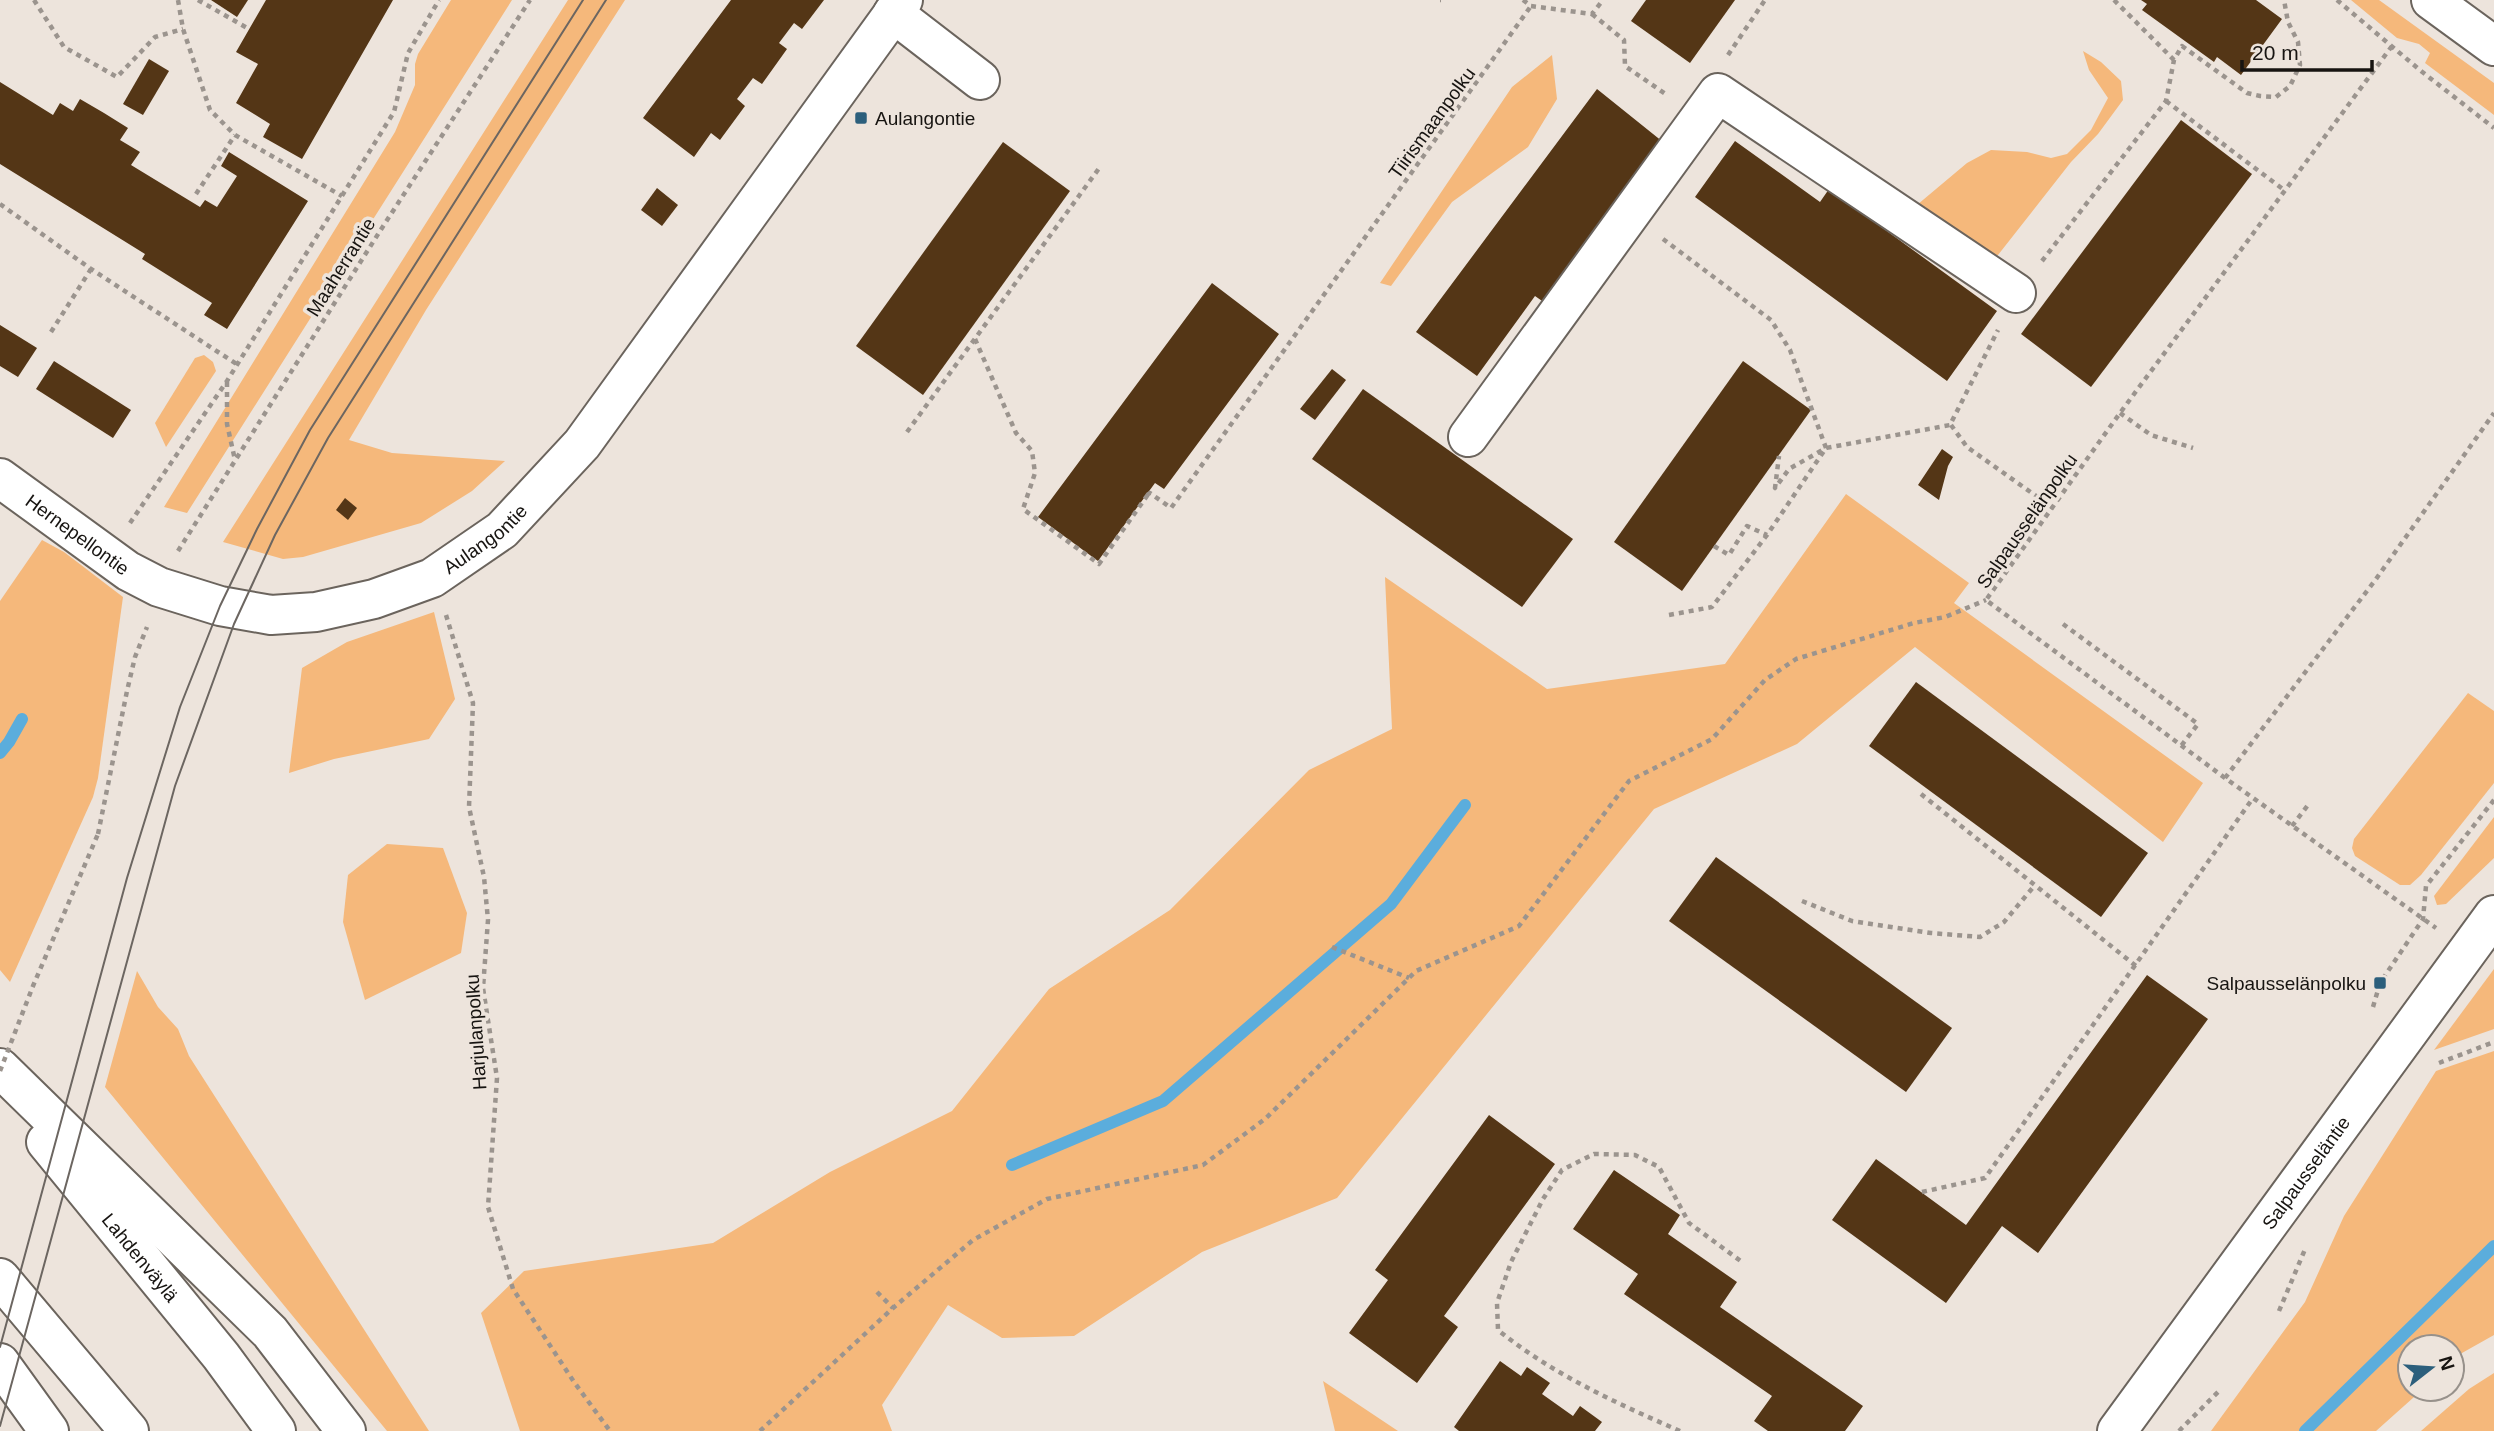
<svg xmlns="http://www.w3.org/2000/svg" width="2494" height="1431" font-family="Helvetica,sans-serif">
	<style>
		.green { fill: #f5b87b }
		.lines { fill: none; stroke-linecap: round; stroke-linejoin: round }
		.stream { stroke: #5baddc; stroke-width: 12 }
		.building { fill: #543616 }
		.minor-casing { stroke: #6b645d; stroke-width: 42 }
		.highway-casing { stroke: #6b645d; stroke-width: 42 }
		.path { stroke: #9b948e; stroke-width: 4.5; stroke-dasharray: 5 5; stroke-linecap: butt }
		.minor { stroke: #fff; stroke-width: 38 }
		.highway { stroke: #fff; stroke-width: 38 }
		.tram { stroke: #6c6661; stroke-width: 2 }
		.path-bridge { stroke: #9b948e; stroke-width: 4.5; stroke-dasharray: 5 5; stroke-linecap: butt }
		.poi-dot { fill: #2c5f7c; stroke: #ede4dc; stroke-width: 2.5 }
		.labels { text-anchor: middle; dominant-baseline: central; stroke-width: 7; stroke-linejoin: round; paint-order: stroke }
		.poi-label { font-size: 19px; fill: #171411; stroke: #ede4dc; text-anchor: start }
		.street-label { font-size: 19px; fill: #171411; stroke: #ede4dc }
	</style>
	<rect width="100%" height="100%" fill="#ede4dc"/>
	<g class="green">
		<path d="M451 0H512L187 513 164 507 395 132 415 85V64L418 54Z"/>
		<path d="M568 0H625L426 310 349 440 392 453 505 461 472 491 421 523 303 557 283 559 223 542Z"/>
		<path d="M2351 0H2379L2494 83V115L2425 63 2430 53 2419 44 2397 38Z"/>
		<path d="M2083 51 2101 62 2121 81 2123 100 2098 134 2071 162 1998 255 1984 256 1911 210 1967 163 1991 150 2027 152 2051 158 2067 154 2091 130 2108 98 2089 70Z"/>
		<path d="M1552 55 1557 99 1528 147 1452 202 1391 286 1380 283 1512 87Z"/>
		<path d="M204 355 213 362 216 371 166 447 155 423 195 358Z"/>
		<path d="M1846 494 1969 583 1954 603 2203 783 2163 842 1915 647 1797 744 1654 809 1337 1198 1202 1252 1074 1336 1002 1338 948 1305 882 1405 892 1431H520L481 1313 524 1271 713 1243 830 1172 952 1111 1049 989 1170 910 1309 770 1392 729 1385 577 1547 689 1725 664Z"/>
		<path d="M42 540 64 552 123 597 98 778 93 797 10 982 0 970V601Z"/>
		<path d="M434 612 455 699 429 739 334 759 289 773 302 668 347 642Z"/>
		<path d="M2468 693 2494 711V783L2421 875 2410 885H2400L2355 856 2352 848 2354 839Z"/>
		<path d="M2494 817V858L2446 904 2437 905 2434 896Z"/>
		<path d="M387 844 443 848 467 913 461 953 365 1000 343 922 348 875Z"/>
		<path d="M2494 969V1029L2434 1050Z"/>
		<path d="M137 971 158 1007 178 1029 189 1056 429 1431H387L105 1087Z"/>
		<path d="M2494 1051V1335L2462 1353 2452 1362V1347H2410V1389H2423L2376 1431H2211L2305 1302 2344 1216 2436 1071Z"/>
		<path d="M2494 1373V1431H2421L2469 1389Z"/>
		<path d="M1323 1381 1398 1431H1335Z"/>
	</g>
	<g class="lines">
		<g class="stream">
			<path d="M0 753 9 742 22 719"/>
			<path d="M1012 1165 1163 1101 1391 904 1465 805"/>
			<path d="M2305 1431 2494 1246"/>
		</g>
	</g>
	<g class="building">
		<path d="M211 0H248L237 17Z"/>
		<path d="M266 0H393L302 159 263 137 270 124 236 103 258 64 236 52Z"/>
		<path d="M731 0H824L802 29 794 23 779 43 787 49 762 84 753 78 737 99 745 106 720 140 711 133 694 157 643 118Z"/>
		<path d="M1646 0H1735L1690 63 1631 21Z"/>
		<path d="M2141 0H2256L2282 19 2241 75 2217 57 2214 62 2142 10 2147 4Z"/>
		<path d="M149 59 169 71 143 115 123 104Z"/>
		<path d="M0 82 53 115 60 103 73 111 80 99 104 113 128 128 120 140 140 152 131 165 200 207 205 200 217 207 237 176 221 166 229 152 308 201 227 329 204 315 212 303 142 259 145 254 0 164Z"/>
		<path d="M1597 89 1663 142 1545 303 1535 296 1477 376 1416 332Z"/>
		<path d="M2181 120 2252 174 2091 387 2021 334Z"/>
		<path d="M1735 141 1820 202 1829 189 1997 311 1947 381 1695 197Z"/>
		<path d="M1003 142 1070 191 923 395 856 346Z"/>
		<path d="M657 188 678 205 662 226 641 210Z"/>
		<path d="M1212 283 1279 334 1164 489 1155 483 1098 561 1038 517Z"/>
		<path d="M0 325 37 348 18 377 0 366Z"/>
		<path d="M54 361 131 410 113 438 36 389Z"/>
		<path d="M1743 361 1811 410 1682 591 1614 542Z"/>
		<path d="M1332 369 1346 380 1315 420 1300 409Z"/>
		<path d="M1363 389 1573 539 1522 607 1312 459Z"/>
		<path d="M1942 449 1953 457 1948 466 1939 500 1918 485Z"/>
		<path d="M345 498 357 508 348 520 336 510Z"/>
		<path d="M1916 682 2148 853 2101 917 1869 746Z"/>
		<path d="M1716 857 1952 1028 1906 1092 1669 921Z"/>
		<path d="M2147 975 2208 1019 2038 1253 2002 1226 1946 1303 1832 1220 1876 1159 1966 1225Z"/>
		<path d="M1489 1115 1555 1164 1444 1316 1458 1327 1417 1383 1349 1333 1388 1280 1375 1270Z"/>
		<path d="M1614 1170 1680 1215 1668 1234 1737 1282 1720 1307 1863 1406 1845 1431H1768L1754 1421 1772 1396 1624 1294 1638 1274 1573 1229Z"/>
		<path d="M1500 1361 1521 1376 1527 1367 1550 1383 1542 1394 1573 1416 1580 1406 1602 1422 1595 1431H1459L1454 1427Z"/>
	</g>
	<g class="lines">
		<defs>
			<g id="minor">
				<path d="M2431 0 2494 46"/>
				<path d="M893 13 980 80"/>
				<path d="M1468 437 1718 93 2016 293"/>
				<path id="s1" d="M0 478 128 571 159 587 220 606 271 615 316 612 374 599 432 578 502 530 582 444 903 0"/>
				<path id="s2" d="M2117 1431 2494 915"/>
			</g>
			<g id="highway">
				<path d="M0 1068 270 1332 346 1431"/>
				<path id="s3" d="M46 1142 221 1356 276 1431"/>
				<path d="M0 1278 129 1431"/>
				<path d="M0 1363 49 1431"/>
			</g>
		</defs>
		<use href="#minor" class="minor-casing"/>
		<use href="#highway" class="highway-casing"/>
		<g class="path">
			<path d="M34 0 64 47 117 77 155 37 183 29"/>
			<path d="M178 0 183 29 210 110 235 135 342 196"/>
			<path d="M198 0 249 29"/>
			<path d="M1440 0H1441"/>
			<path d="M1523 0 1531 6 1592 14 1603 0"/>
			<path d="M2114 0 2174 60"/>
			<path d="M2337 0 2421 71 2494 128"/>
			<path d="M1592 14 1624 40 1625 66 1667 95"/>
			<path d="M2392 46 2120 413 1986 600 2225 778 2436 928"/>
			<path d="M1728 55 1765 0"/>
			<path d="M2166 101 2284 190"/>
			<path d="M196 194 235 135"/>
			<path d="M0 204 91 269 238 365"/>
			<path d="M1663 239 1771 320 1790 350 1826 448 1789 469 1775 488 1779 456"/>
			<path d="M2042 261 2166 101 2174 60 2182 46 2247 93 2260 96 2276 97 2290 86 2300 65 2298 42 2288 22 2284 0"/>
			<path d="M51 332 91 269"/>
			<path d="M975 339 1016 433 1032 451 1035 473 1023 509 1099 564 1149 493"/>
			<path d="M227 382V424L235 460"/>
			<path d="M2120 413 2151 435 2193 448"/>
			<path d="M1951 425 1967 447 2053 508"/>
			<path d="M907 432 1100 167"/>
			<path d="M1147 495 1150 493 1171 508 1531 6"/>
			<path d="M130 523 227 381 394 112 408 53 439 0"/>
			<path d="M1714 546 1729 555 1747 526 1767 535"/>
			<path d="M178 551 380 231 530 0"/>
			<path d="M446 615 473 703 469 807 484 877 488 920 483 988 497 1078 488 1207 513 1289 574 1382 610 1431"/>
			<path d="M1669 615 1712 607 1767 535 1826 448 1950 425 1998 330"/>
			<path d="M2063 624 2198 724 2181 746"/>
			<path d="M2225 778 2376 579 2494 413"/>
			<path d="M1921 794 2136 966"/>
			<path d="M2292 826 2308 805"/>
			<path d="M98 834 127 691 135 657 147 627"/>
			<path d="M1802 901 1852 921 1931 933 1980 937 2004 922 2035 885"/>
			<path d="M1332 947 1409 978"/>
			<path d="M2373 1007 2380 983 2423 919 2426 886 2494 800"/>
			<path d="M2439 1063 2494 1042"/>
			<path d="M1922 1192 1985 1178 2253 798"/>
			<path d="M877 1292 893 1308"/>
			<path d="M2279 1311 2306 1247"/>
			<path d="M760 1431 893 1308 973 1240 1047 1199 1203 1165 1265 1119 1416 971 1519 926 1629 781 1712 739 1765 680 1796 659 1914 623 1945 617 1986 600"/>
			<path d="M1680 1431C1616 1403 1552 1374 1498 1330L1497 1303 1511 1262 1543 1199 1562 1170 1594 1154 1635 1155 1659 1167 1689 1223 1742 1262"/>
			<path d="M2179 1431 2219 1391"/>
		</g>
		<use href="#minor" class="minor"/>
		<use href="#highway" class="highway"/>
		<g class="tram">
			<path d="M0 1347 127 878 180 707 220 606 257 529 310 430 583 0"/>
			<path d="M0 1426 175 786 234 624 275 535 328 438 606 0"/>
		</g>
		<path class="path-bridge" d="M0 1071 33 986 98 834"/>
	</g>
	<g class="poi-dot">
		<rect x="854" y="111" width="14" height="14" rx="3.5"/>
		<rect x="2373" y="976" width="14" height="14" rx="3.5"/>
	</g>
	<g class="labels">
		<g class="poi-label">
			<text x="875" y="118">Aulangontie</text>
			<text x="2366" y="983" text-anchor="end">Salpausselänpolku</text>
		</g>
		<g class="street-label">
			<text transform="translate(1432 123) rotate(-54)">Tiirismaanpolku</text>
			<text transform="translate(341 267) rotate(-58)">Maaherrantie</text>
			<text transform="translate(2027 521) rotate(-55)">Salpausselänpolku</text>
			<text stroke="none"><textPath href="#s1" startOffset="96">Hernepellontie</textPath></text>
			<text stroke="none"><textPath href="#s1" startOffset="541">Aulangontie</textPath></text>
			<text transform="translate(476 1032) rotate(-94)">Harjulanpolku</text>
			<text stroke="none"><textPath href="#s2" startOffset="320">Salpausseläntie</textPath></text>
			<text stroke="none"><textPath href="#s3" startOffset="149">Lahdenväylä</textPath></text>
		</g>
	</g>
	<g transform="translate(2431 1368) rotate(73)"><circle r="33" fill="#ede4dc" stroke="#97918b" stroke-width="2"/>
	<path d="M0-5L12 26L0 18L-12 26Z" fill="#2c5f7c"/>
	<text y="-10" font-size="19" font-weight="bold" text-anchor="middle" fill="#171411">N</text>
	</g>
	<path d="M2242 60v10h130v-10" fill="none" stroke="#171411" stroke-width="3.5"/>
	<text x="2252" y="60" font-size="21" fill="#171411" stroke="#ede4dc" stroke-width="5" paint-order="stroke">20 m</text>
</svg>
